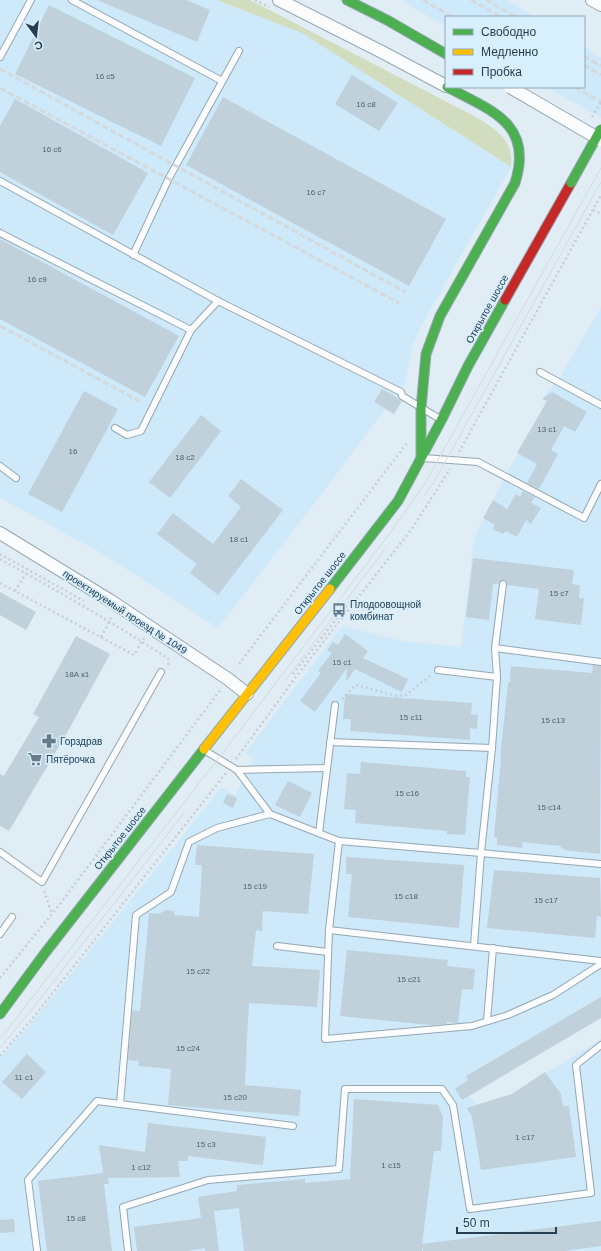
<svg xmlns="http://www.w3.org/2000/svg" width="601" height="1251" font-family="Arial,sans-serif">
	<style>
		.built { fill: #cde9fa }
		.green { fill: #d2ddbf }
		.building { fill: #c0d1db }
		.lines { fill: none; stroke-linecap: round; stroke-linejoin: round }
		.lane-casing { stroke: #96a7b1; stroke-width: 8 }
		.street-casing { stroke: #96a7b1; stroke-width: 14 }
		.fast-casing { stroke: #96a7b1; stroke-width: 11 }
		.slow-casing { stroke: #96a7b1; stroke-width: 11 }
		.jam-casing { stroke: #96a7b1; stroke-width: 11 }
		.path { stroke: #c8ced2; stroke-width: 2.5; stroke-dasharray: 2 3; stroke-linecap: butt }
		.lane { stroke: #fafcfe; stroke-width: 6 }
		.street { stroke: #fafcfe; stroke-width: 12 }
		.fast { stroke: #4caf50; stroke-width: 9 }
		.slow { stroke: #ffc107; stroke-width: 9 }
		.jam { stroke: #c62828; stroke-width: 9 }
		.tram { stroke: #d4d9dc; stroke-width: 1 }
		.rail { stroke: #d4d9dc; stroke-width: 3; stroke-dasharray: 6 3; stroke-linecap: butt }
		.street-bridge-casing { stroke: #96a7b1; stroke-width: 14; stroke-linecap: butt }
		.fast-bridge-casing { stroke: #96a7b1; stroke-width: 11; stroke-linecap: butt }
		.path-bridge { stroke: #c8ced2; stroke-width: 2.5; stroke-dasharray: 2 3; stroke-linecap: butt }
		.street-bridge { stroke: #fafcfe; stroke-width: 12 }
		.fast-bridge { stroke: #4caf50; stroke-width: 9 }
		.labels { text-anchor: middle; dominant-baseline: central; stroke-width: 3.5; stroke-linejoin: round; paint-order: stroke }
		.number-label { font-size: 8px; fill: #4c6370 }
		.street-label { font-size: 10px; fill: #263e4d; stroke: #d8effd }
		.poi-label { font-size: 10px; fill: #263e4d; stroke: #d8effd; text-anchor: start }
	</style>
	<rect width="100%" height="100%" fill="#e0edf5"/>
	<g class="built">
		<path d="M0 0H217L302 33 511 167 419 330 412 348 405 384 397 398 402 401 394 414 385 409 323 492 218 628 98 551 0 498Z"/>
		<path d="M401 0H507L535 17H446V27Z"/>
		<path d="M584 47 601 58V118L546 87H584Z"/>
		<path d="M601 307V1018L475 1092 468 1093 476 1105 512 1094 601 1039V1251H0V1058L38 1015 221 788 235 795 254 760 245 753 342 626 402 641 461 647 474 538 505 477 547 401 543 399 547 391 558 381Z"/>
	</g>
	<path class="green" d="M217 0H250L474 116C495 128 514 140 511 167L302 33Z"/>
	<g class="building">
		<path d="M97 0H186L210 10 197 42Z"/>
		<path d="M49 5 195 78 161 146 15 74Z"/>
		<path d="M352 75 398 103 379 131 335 104Z"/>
		<path d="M223 97 446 219 409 286 186 165Z"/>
		<path d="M15 99 148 173 113 235 0 172V126Z"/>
		<path d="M0 239 179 336 145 397 0 319Z"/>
		<path d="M382 389 402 401 394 414 374 402Z"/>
		<path d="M84 391 118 409 62 512 28 494Z"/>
		<path d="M552 392 587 412 575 432 564 426 551 450 558 454 539 489 527 483 537 464 517 453 547 401 542 399Z"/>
		<path d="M201 415 221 431 170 498 149 482Z"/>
		<path d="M241 479 283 510 218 595 190 573 197 564 157 534 173 513 213 544 241 507 228 496Z"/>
		<path d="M523 491 535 497 531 503 541 508 531 524 526 520 517 537 506 531 503 534 493 529 495 525 483 518 493 500 507 509 516 494 520 497Z"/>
		<path d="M473 558 574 570 572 584 580 585 579 598H584L581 625 535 619 539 589 507 585V582L503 580 500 581 498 584H493L489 620 466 617Z"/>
		<path d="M0 592 36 612 26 630 0 615Z"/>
		<path d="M345 634 368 651 363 658 408 679 402 692 355 669 346 682 347 668 315 712 300 701 321 673 318 671 332 653 327 650 333 642 338 645Z"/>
		<path d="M76 636 110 654 67 733 9 831 0 826V774L4 776 39 717 33 714Z"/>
		<path d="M593 665 601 666 600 854 564 850 560 846 523 842 522 848 497 845V838L494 837 501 758H500L508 683 510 681 511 666 592 673Z"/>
		<path d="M345 694 472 703 471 714 478 715 477 729 470 728V740L350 731 351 719H343Z"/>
		<path d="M361 762 466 771V777H470L465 835 447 834V831L355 823 356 810 344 809 347 773 360 774Z"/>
		<path d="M288 781 312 793 300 817 275 805Z"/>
		<path d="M227 794 237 798 233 808 223 803Z"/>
		<path d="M197 845 314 854 308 914 263 911 262 931 256 930 252 966 320 970 317 1007 249 1003 247 1039 245 1085 301 1090 299 1116 168 1105 171 1069 138 1066 139 1061 128 1060 132 1010 140 1011 149 913 159 914 166 910 174 911V915L199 917 202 865H195Z"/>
		<path d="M346 857 464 865 459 928 348 917 352 874H346Z"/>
		<path d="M494 870 600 878 601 917 597 916 595 938 487 928Z"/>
		<path d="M347 950 448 960 447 966 475 969 473 990 462 989 458 1023 447 1022V1024L430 1025 340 1016Z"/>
		<path d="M601 997V1018L462 1100 455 1089 468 1080 466 1076Z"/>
		<path d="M27 1054 46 1072 22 1099 2 1082Z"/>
		<path d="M545 1072 561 1094 563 1106H569L576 1157 481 1170 472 1117 467 1108 512 1094Z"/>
		<path d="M354 1099 438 1105 443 1117 441 1151H434L422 1244 601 1221V1246L564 1251H423L422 1246V1251H244L239 1208 214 1211 219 1251H205V1248L187 1251H137L134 1227 201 1218 198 1197 237 1191V1185L305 1179V1183L350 1179Z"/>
		<path d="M148 1123 266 1137 263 1165 188 1156V1161H178L180 1177 108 1178 109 1184H104L112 1251H47L38 1181 103 1173 99 1145 145 1152Z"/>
		<path d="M14 1219 15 1232 0 1233V1220Z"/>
	</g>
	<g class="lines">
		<defs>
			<g id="lane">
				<path d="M72 0 222 81"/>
				<path d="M0 57 31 0"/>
				<path d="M0 181 218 301 401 392 402 396 440 419"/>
				<path d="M0 233 191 330"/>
				<path d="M133 255 169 178 239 51"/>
				<path d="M540 372 601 405"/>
				<path d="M115 428 127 435 141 431 191 330 218 301"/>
				<path d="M423 458 478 462 584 518 601 484"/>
				<path d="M0 466 16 478"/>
				<path d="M495 648 503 584"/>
				<path d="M438 670 497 677"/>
				<path d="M330 742 492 748 497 677 495 648 601 662"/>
				<path d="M492 748 481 853 601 864"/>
				<path d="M204 750 237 770 270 814 339 841"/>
				<path d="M237 770 327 768"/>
				<path d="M270 814 217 828 189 842 171 892 136 915 120 1104 293 1126"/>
				<path d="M319 833 335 705"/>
				<path d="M0 852 42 882 161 672"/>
				<path d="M329 930 325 1039 472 1026 508 1015 553 995 601 964"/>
				<path d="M0 934 12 917"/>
				<path d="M474 945 481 853 339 841 329 930 601 961"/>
				<path d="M277 946 328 952"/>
				<path d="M487 1021 493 948"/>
				<path d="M37 1250 28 1180 97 1101 120 1104"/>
				<path d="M128 1251 123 1207 208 1180 339 1169 345 1089H442L453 1105 470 1209 591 1193 576 1065 601 1045"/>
			</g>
			<g id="street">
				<path d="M279 0 382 52 446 86"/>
				<path d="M592 0 601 5"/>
				<path d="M0 533 111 601 228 679 247 694"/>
			</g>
			<g id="fast">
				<path d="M347 0 387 20 446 54"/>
				<path d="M421 456V408L426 354 440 316 515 183C534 123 490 110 447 87"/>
				<path d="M330 589 398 501 442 419 468 366 505 300"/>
				<path d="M0 1014 45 953 204 749"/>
			</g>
			<path id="slow" d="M204 749 330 589"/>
			<path id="jam" d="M505 300 571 183"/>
		</defs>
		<use href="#lane" class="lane-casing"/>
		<use href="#street" class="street-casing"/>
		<use href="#fast" class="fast-casing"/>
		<use href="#slow" class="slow-casing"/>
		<use href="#jam" class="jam-casing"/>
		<g class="path">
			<path d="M255 0 269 7"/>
			<path d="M593 210 601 214"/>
			<path d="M459 452 601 195"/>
			<path d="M0 554 84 601"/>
			<path d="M0 559C56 590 112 622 166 657L169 660 168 666"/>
			<path d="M0 583 134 655 144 638"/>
			<path d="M15 591 26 573"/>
			<path d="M101 637 112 617"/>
			<path d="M239 664 407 443"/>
			<path d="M293 674 352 599"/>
			<path d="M342 699 356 685 397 696 406 695 431 675"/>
			<path d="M236 759 295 678 411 530 450 469"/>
			<path d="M44 891 52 914"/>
			<path d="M0 978 60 904 221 689 220 688"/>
			<path d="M0 1056 33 1018 226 773"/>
		</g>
		<use href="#lane" class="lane"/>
		<use href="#street" class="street"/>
		<use href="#fast" class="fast"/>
		<use href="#slow" class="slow"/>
		<use href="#jam" class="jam"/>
		<g class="tram">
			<path d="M424 496 434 482 601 182"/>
			<path d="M285 681 385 549"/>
			<path d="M0 1039 218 759 390 533 424 485 601 168"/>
			<path d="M0 1048 30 1012 184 813"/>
		</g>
		<g class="rail">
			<path d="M423 0 453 17"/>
			<path d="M471 0 501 17"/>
			<path d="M486 0 516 17"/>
			<path d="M584 56 601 66"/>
			<path d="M584 65 601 75"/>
			<path d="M0 69 405 292"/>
			<path d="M575 87 601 102"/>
			<path d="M0 88 399 303"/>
			<path d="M0 326 143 403"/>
		</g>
		<defs>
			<path id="street-bridge" d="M510 87 601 140"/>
			<path id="fast-bridge" d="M571 183 601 129"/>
		</defs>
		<use href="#street-bridge" class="street-bridge-casing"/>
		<use href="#fast-bridge" class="fast-bridge-casing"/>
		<path class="path-bridge" d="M592 117 601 102"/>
		<use href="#street-bridge" class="street-bridge"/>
		<use href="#fast-bridge" class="fast-bridge"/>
	</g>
	<defs>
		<symbol id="bus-bare" viewBox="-9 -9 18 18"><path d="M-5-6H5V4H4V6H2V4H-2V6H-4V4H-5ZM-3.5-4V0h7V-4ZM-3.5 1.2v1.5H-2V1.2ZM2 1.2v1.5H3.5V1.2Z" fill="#677b88" stroke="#d8effd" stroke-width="2.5" paint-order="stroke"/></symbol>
		<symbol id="pharmacy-bare" viewBox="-9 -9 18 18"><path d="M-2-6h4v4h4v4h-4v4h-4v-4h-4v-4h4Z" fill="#677b88" stroke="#d8effd" stroke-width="2.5" paint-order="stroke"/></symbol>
		<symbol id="supermarket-bare" viewBox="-9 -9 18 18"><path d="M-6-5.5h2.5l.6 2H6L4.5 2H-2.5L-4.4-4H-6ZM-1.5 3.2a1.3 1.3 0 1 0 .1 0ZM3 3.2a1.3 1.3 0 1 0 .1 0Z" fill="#677b88" stroke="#d8effd" stroke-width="2.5" paint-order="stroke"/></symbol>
	</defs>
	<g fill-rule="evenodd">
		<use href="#bus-bare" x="329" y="600" width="20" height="20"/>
		<use href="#pharmacy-bare" x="39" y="731" width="20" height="20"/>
		<use href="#supermarket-bare" x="25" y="749" width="20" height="20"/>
	</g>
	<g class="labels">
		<g class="number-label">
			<text x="105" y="76">16 с5</text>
			<text x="366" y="104">16 с8</text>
			<text x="52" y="149">16 с6</text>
			<text x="316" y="192">16 с7</text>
			<text x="37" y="279">16 с9</text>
			<text x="547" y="429">13 с1</text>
			<text x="73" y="451">16</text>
			<text x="185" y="457">18 c2</text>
			<text x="239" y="539">18 c1</text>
			<text x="559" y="593">15 с7</text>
			<text x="342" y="662">15 с1</text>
			<text x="77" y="674">18А к1</text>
			<text x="411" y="717">15 с11</text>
			<text x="553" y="720">15 с13</text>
			<text x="407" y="793">15 с16</text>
			<text x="549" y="807">15 с14</text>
			<text x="255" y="886">15 с19</text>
			<text x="406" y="896">15 с18</text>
			<text x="546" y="900">15 с17</text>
			<text x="198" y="971">15 с22</text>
			<text x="409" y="979">15 с21</text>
			<text x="188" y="1048">15 с24</text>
			<text x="24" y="1077">11 с1</text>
			<text x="235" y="1097">15 с20</text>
			<text x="525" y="1137">1 с17</text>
			<text x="206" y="1144">15 с3</text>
			<text x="391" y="1165">1 с15</text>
			<text x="141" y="1167">1 с12</text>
			<text x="76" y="1218">15 с8</text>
		</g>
		<g class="street-label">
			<text transform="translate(487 309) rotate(-61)">Открытое шоссе</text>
			<text transform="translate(320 583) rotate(-52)">Открытое шоссе</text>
			<text transform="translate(125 612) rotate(33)">проектируемый проезд № 1049</text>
			<text transform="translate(120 838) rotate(-52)">Открытое шоссе</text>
		</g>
		<g class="poi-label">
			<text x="350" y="604">Плодоовощной<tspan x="350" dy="12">комбинат</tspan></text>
			<text x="60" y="741">Горздрав</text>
			<text x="46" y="759">Пятёрочка</text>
		</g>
	</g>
	<rect x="445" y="16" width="140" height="72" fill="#d8effd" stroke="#91a8b7"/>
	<rect x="453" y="29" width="20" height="6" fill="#4caf50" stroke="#91a8b7"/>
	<text x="481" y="36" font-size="12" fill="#263e4d">Свободно</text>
	<rect x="453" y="49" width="20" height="6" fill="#ffc107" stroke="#91a8b7"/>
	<text x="481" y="56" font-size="12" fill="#263e4d">Медленно</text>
	<rect x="453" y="69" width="20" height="6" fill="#c62828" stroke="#91a8b7"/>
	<text x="481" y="76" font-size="12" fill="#263e4d">Пробка</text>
	<g transform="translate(36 36) rotate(165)" stroke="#d8effd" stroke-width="3" paint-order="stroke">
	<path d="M0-3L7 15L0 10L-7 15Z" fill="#263e4d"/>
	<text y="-6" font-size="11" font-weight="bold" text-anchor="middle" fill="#263e4d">С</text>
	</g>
	<path d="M457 1227v6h99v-6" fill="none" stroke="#263e4d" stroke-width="2"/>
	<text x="463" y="1227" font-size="12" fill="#263e4d" stroke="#d8effd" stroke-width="3" paint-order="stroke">50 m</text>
</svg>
